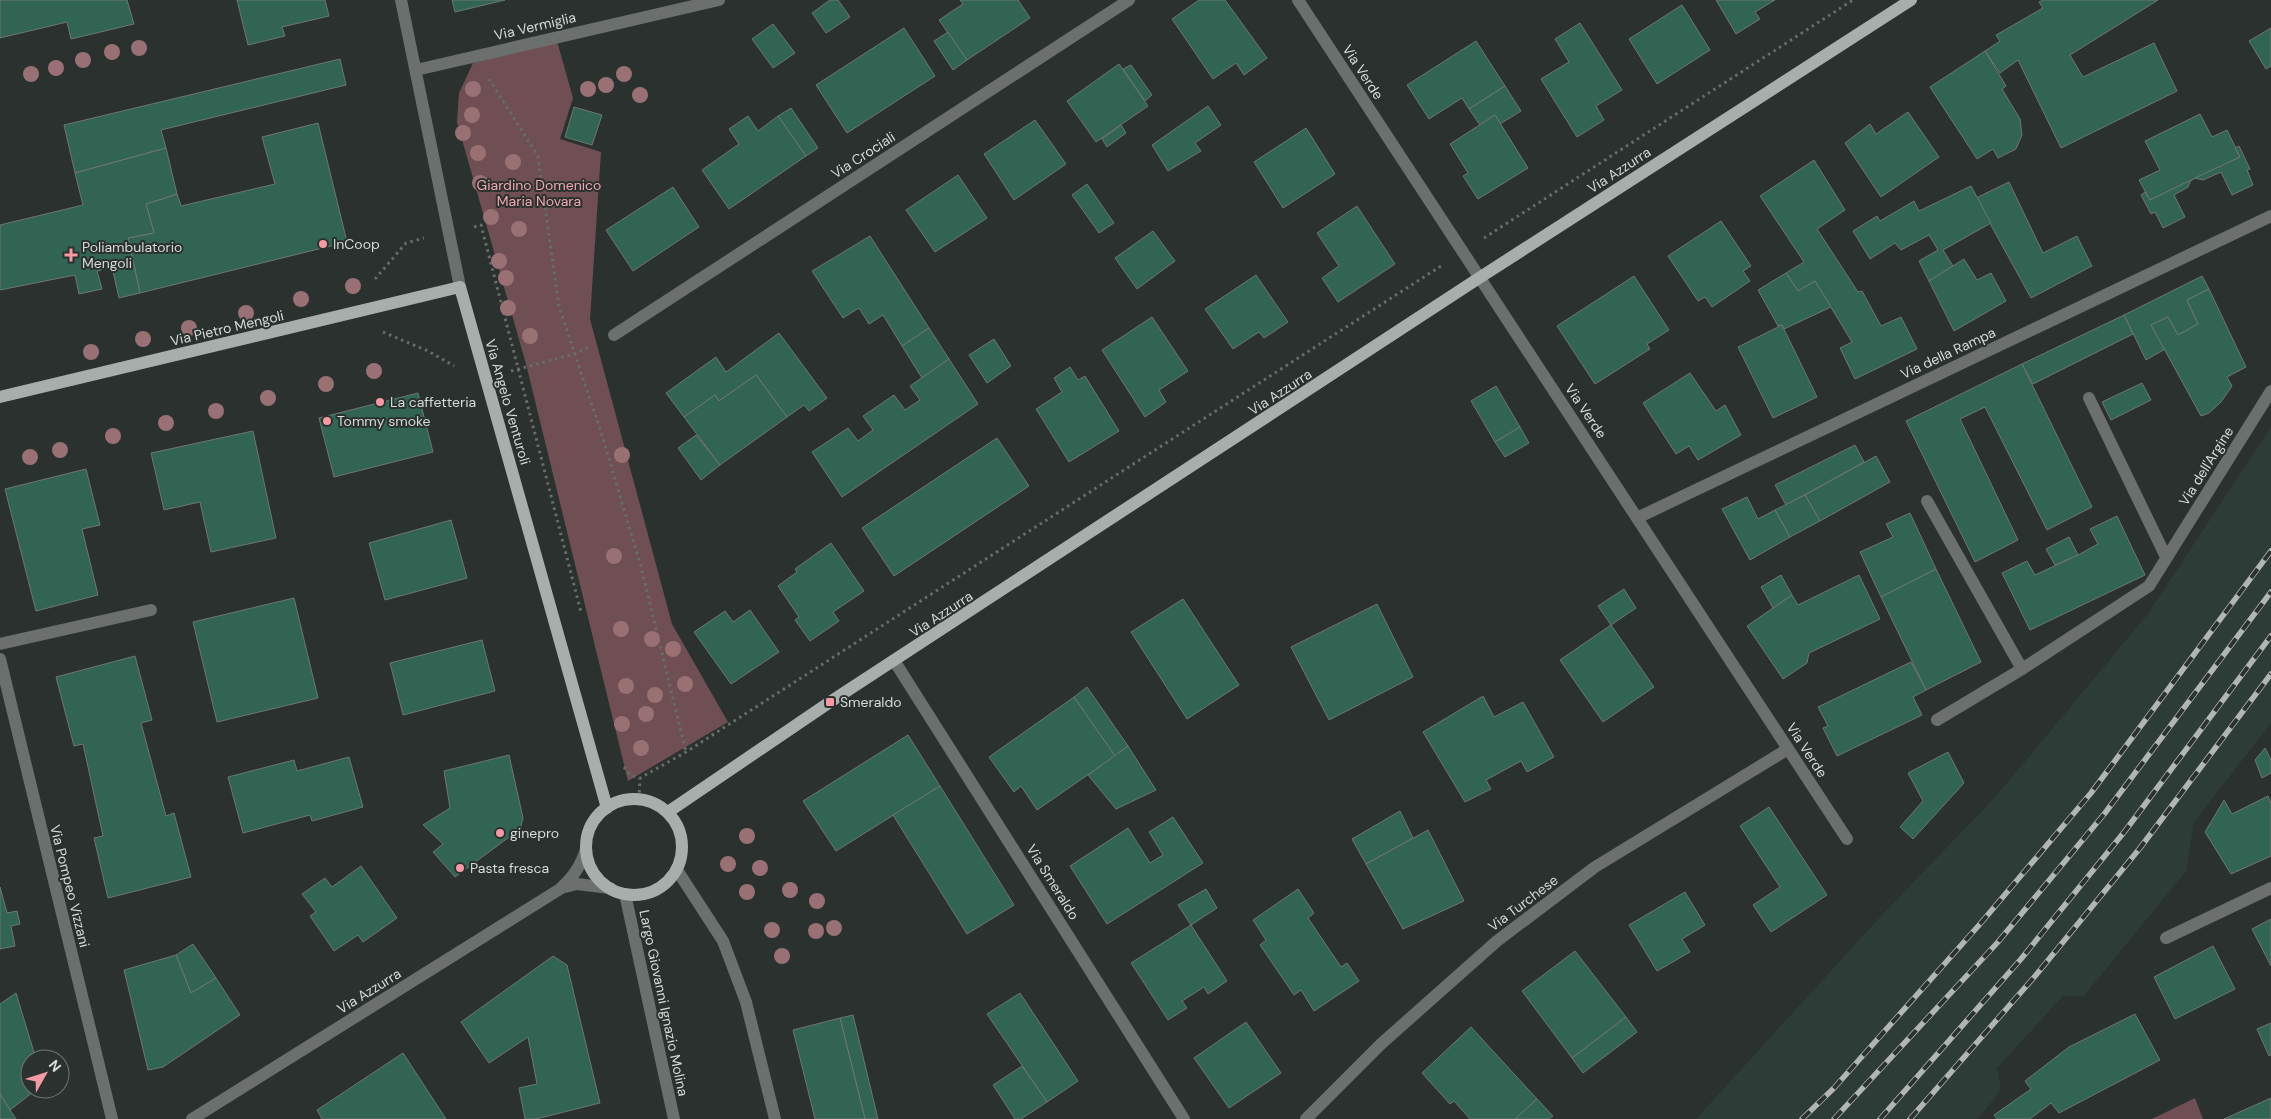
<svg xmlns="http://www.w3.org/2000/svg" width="2271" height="1119" font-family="'DM Sans',sans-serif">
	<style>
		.built { fill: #2e3c37 }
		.green { fill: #6f4f53 }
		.building { fill: #326454; stroke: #6e7673 }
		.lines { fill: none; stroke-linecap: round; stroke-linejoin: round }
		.path { stroke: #676d6b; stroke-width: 3; stroke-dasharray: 2.5 4; stroke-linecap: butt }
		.minor { stroke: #6b6f6e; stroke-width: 12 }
		.major { stroke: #a7aeab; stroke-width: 12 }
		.rail-casing { stroke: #b1b6b4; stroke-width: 5.5 }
		.rail { stroke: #2a312f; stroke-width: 4; stroke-dasharray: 11; stroke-linecap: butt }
		.tree { fill: #997175 }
		.poi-dot { fill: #f49aa5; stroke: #2a312f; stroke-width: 2 }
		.labels { text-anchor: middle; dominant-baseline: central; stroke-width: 4; stroke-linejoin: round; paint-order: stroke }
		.street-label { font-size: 14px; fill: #d6dbd9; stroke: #2a312f }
		.park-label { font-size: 14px; fill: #f3a6af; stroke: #2a312f }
		.poi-label { font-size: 14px; fill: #d6dbd9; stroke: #2a312f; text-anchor: start }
	</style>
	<rect width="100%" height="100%" fill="#2a312f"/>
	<path class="built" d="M2271 427V723L2194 822 2186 871 2084 996H2063L1997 1068 2001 1090 1978 1119H1696L1881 916 1998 794 2147 615Z"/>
	<g class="green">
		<path d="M557 41 573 98 560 139 601 152 590 319 672 624 728 722 628 781 526 364 457 122 459 93 473 63Z"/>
		<path d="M2195 1098 2203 1119H2152Z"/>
	</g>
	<g class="building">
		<path d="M0 0H127L134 24 71 39 67 22 0 38Z"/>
		<path d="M237 0H325L329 16 282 27 285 36 248 45Z"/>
		<path d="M452 0H505L455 12Z"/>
		<path d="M830 0H838L850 17 826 33 812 13Z"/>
		<path d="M960 0H1018L1030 18 967 60 939 20 963 4Z"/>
		<path d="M1199 0H1225L1267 58 1244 75 1236 63 1213 79 1172 19Z"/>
		<path d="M1716 0H1775L1755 12 1760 19 1736 34Z"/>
		<path d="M2043 0H2158L2070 55 2083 77 2154 43 2177 91 2061 148 2018 60 2000 73 1985 51 2000 41 1996 35 2043 8 2039 2Z"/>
		<path d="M1682 5 1710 50 1657 84 1629 39Z"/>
		<path d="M1580 23 1622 90 1596 106 1604 120 1577 137 1541 79 1569 62 1555 39Z"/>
		<path d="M773 24 795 53 773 68 752 39Z"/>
		<path d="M904 28 935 76 847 133 816 85Z"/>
		<path d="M2271 28V66L2266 69 2249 41Z"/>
		<path d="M948 32 967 60 953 70 934 41Z"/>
		<path d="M1476 41 1505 86 1469 109 1462 98 1429 119 1407 85Z"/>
		<path d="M1985 51 2006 86 2002 89 2020 119 2022 135 2016 149 1998 158 1993 149 1977 159 1930 87Z"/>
		<path d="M340 59 346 85 161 130 166 148 75 173 64 125Z"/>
		<path d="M1119 64 1148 106 1096 142 1067 101Z"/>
		<path d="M1131 65 1152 95 1145 101 1123 69Z"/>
		<path d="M1505 86 1521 111 1500 124 1495 115 1480 125 1469 109Z"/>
		<path d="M1208 106 1221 125 1195 143 1201 151 1168 171 1152 145Z"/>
		<path d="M574 107 602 115 592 145 565 137Z"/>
		<path d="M791 108 818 148 806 156 778 116Z"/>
		<path d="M1908 112 1939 157 1881 197 1845 143 1870 124 1876 134Z"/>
		<path d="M2200 114 2212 137 2227 130 2240 157 2150 200 2139 180 2160 170 2145 141Z"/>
		<path d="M1495 115 1528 168 1478 199 1463 176 1468 173 1450 144Z"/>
		<path d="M748 116 758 131 778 116 806 156 729 209 702 170 739 144 729 129Z"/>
		<path d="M1035 120 1066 164 1014 200 984 154Z"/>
		<path d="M318 123 347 242 140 293 128 238 154 233 146 204 177 194 181 206 275 184 262 137Z"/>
		<path d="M1121 125 1126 133 1107 147 1102 139Z"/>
		<path d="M1306 128 1335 174 1283 208 1254 162Z"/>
		<path d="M2239 146 2250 169 2247 170 2253 185 2232 195 2221 172 2203 180 2195 178 2240 157 2235 148Z"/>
		<path d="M166 148 177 194 146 204 154 233 128 238 140 293 119 298 112 267 97 271 102 289 79 294 75 275 0 290V225L83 205 75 173Z"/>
		<path d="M1814 160 1845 210 1817 229 1858 292 1862 291 1881 326 1901 317 1917 349 1855 379 1840 348 1852 342 1815 281 1798 291 1786 273 1804 262 1760 196Z"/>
		<path d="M958 175 987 218 935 252 906 210Z"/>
		<path d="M2191 180 2188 187 2174 195 2185 217 2163 228 2155 212 2151 214 2141 195 2145 192 2150 200Z"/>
		<path d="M2009 182 2043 253 2077 236 2092 266 2031 298 1976 198Z"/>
		<path d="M1087 184 1114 223 1099 233 1072 195Z"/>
		<path d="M1971 186 1991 223 1943 250 1953 266 1929 281 1919 261 1938 250 1929 235 1901 250 1895 243 1870 259 1853 231 1877 216 1880 221 1914 201 1919 211Z"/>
		<path d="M673 187 699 227 633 271 606 230Z"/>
		<path d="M1357 206 1395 264 1338 302 1322 278 1339 266 1317 233Z"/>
		<path d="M1721 221 1751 266 1743 271 1750 281 1712 307 1705 297 1698 301 1668 256Z"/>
		<path d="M1153 231 1175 261 1137 289 1115 258Z"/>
		<path d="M870 236 929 328 902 346 883 315 869 324 859 308 843 318 812 271Z"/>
		<path d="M1964 259 1977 280 1991 273 2006 301 1954 331 1929 281Z"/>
		<path d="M1786 273 1798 291 1815 281 1831 307 1784 329 1782 325 1778 326 1758 290Z"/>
		<path d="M1256 275 1288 322 1264 338 1259 332 1233 349 1205 309Z"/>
		<path d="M1634 276 1669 330 1647 344 1650 349 1595 384 1557 326Z"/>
		<path d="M2202 276 2209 289 2187 300 2198 324 2178 335 2168 317 2151 325 2165 349 2146 360 2124 315Z"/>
		<path d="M2209 289 2246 367 2227 377 2232 386 2221 402 2209 413 2201 416 2151 325 2168 317 2178 335 2198 324 2187 300Z"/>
		<path d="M2124 315 2133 334 2033 384 2022 364Z"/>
		<path d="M1152 317 1188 371 1159 390 1166 402 1145 417 1102 350Z"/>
		<path d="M1782 325 1817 397 1773 418 1738 347Z"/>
		<path d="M929 328 949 359 922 378 902 346Z"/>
		<path d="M779 333 827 398 809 411 804 405 787 417 756 375 719 401 715 395 684 417 666 393 716 357 726 372Z"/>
		<path d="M994 339 1011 366 987 383 969 355Z"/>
		<path d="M949 359 978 404 842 497 812 452 848 428 858 441 873 430 863 416 894 395 905 410 920 400 910 386Z"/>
		<path d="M2022 364 2092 507 2047 530 1985 407 1960 419 2018 540 1975 562 1906 421Z"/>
		<path d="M1070 367 1078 380 1085 376 1119 431 1069 462 1036 409 1062 392 1054 378Z"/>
		<path d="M1690 373 1716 411 1725 405 1741 435 1698 460 1689 446 1676 454 1643 403Z"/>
		<path d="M756 375 787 417 720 465 684 417 715 395 719 401Z"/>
		<path d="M2142 383 2151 400 2111 420 2102 402Z"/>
		<path d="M1496 386 1520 427 1495 442 1471 401Z"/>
		<path d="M418 393 433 452 334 477 319 418Z"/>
		<path d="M1520 427 1529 443 1505 457 1495 442Z"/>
		<path d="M253 431 276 538 211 552 200 502 164 510 151 453Z"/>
		<path d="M696 435 720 465 701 480 678 448Z"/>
		<path d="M997 438 1029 486 894 576 862 528Z"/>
		<path d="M1855 445 1864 462 1786 505 1775 485Z"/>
		<path d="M1876 456 1890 482 1820 521 1805 495Z"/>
		<path d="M86 469 100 525 82 529 98 595 36 611 5 489Z"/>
		<path d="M1805 495 1820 521 1790 537 1775 510Z"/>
		<path d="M1747 497 1758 519 1775 510 1790 537 1750 560 1722 509Z"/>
		<path d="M1910 513 1936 569 1881 597 1860 552 1893 537 1886 524Z"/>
		<path d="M2117 516 2145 575 2030 630 2002 573 2027 561 2035 575 2078 555 2098 544 2090 529Z"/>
		<path d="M451 520 467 578 385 600 369 543Z"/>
		<path d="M2069 537 2078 555 2055 565 2046 549Z"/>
		<path d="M831 543 864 591 833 612 839 621 810 641 795 620 799 617 778 586 797 572 795 569Z"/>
		<path d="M1936 569 1981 662 1926 690 1881 597Z"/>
		<path d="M1781 575 1792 595 1773 608 1761 587Z"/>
		<path d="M1859 575 1880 619 1809 653 1807 663 1783 679 1747 626 1792 595 1798 605Z"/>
		<path d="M1624 589 1636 608 1611 625 1598 606Z"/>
		<path d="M294 598 318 698 217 722 193 622Z"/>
		<path d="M1183 599 1239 685 1187 719 1131 632Z"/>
		<path d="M1377 604 1413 677 1329 720 1291 647Z"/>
		<path d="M750 610 779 652 731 684 694 632 725 611 733 622Z"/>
		<path d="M1611 625 1654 687 1603 722 1560 660Z"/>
		<path d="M482 640 495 691 403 715 390 663Z"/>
		<path d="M135 656 152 720 141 723 166 816 174 813 191 877 108 898 94 838 103 836 83 744 74 746 56 677Z"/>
		<path d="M1911 662 1926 690 1913 697 1922 715 1837 756 1823 728 1828 726 1818 707Z"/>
		<path d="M1087 687 1128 746 1115 756 1074 697Z"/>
		<path d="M1483 696 1494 717 1523 702 1554 757 1527 772 1521 761 1486 780 1491 789 1465 802 1423 732Z"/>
		<path d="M1074 697 1115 756 1037 810 1021 786 1014 792 989 757Z"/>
		<path d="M908 735 940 786 836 851 803 801Z"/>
		<path d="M1128 746 1156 790 1116 809 1088 775Z"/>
		<path d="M2265 748 2271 760V773L2262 778 2255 760Z"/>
		<path d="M1948 752 1964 783 1913 839 1900 827 1923 801 1908 773Z"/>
		<path d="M509 755 523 818 520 829 455 877 433 852 443 844 423 825 450 808 444 771Z"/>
		<path d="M349 757 363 807 312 821 310 815 243 833 228 777 294 760 297 771Z"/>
		<path d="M940 786 1014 905 967 934 893 815Z"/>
		<path d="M2268 796 2271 803V856L2231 874 2205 832 2224 800 2232 814Z"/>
		<path d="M1769 807 1827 895 1771 932 1753 905 1780 887 1740 826Z"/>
		<path d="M1400 811 1413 838 1366 864 1352 839Z"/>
		<path d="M1173 817 1203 863 1107 924 1070 866 1128 828 1150 863 1163 855 1149 832Z"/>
		<path d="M1428 830 1464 901 1403 929 1366 864Z"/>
		<path d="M361 866 397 918 363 942 358 935 334 951 310 916 316 912 302 894 325 878 332 887Z"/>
		<path d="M0 887 7 913 17 911 20 924 11 926 15 946 0 949Z"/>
		<path d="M1206 889 1217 908 1191 925 1178 905Z"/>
		<path d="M1298 889 1314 913 1308 918 1341 967 1347 963 1359 981 1314 1011 1301 990 1294 995 1260 945 1266 940 1253 920Z"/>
		<path d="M1685 892 1705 925 1682 939 1690 952 1657 971 1629 925Z"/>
		<path d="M2271 919V966L2252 929Z"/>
		<path d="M1191 925 1227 981 1208 994 1204 987 1182 1001 1187 1008 1168 1020 1131 963Z"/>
		<path d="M193 944 216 978 191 993 176 955Z"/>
		<path d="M2213 946 2235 989 2175 1019 2154 977Z"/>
		<path d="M1575 951 1626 1017 1572 1058 1522 991Z"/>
		<path d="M176 955 191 993 216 978 240 1015 163 1067 148 1070 124 970Z"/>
		<path d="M553 956 567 965 600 1103 536 1119H525L519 1088 537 1084 528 1037 489 1063 461 1022Z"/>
		<path d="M16 993 36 1059H30V1089H37L10 1110 0 1094V1004Z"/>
		<path d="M1020 993 1078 1081 1047 1102 987 1014Z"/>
		<path d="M2135 1014 2160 1060 2059 1113 2051 1103 2030 1119H1997L1994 1115 2031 1089 2025 1081 2069 1047Z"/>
		<path d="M853 1015 878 1119H865L840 1018Z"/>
		<path d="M1626 1017 1637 1032 1583 1073 1572 1058Z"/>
		<path d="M840 1018 865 1119H815L793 1030Z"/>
		<path d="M1246 1022 1281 1073 1229 1108 1194 1058Z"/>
		<path d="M2271 1023V1055L2269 1056 2257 1029Z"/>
		<path d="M1471 1027 1537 1099 1515 1119H1470L1454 1101 1450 1104 1422 1073Z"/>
		<path d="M403 1053 446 1119H322L317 1110Z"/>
		<path d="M1022 1066 1047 1102 1021 1119H1015L993 1085Z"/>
		<path d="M0 1094 10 1110 16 1119H0Z"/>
		<path d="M2271 1098V1119H2224Z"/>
		<path d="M1537 1099 1553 1116 1549 1119H1515Z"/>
	</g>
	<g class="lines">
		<g class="path">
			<path d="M489 79 538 156 559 307 602 435 641 567 686 752"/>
			<path d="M474 227 481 225 581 612"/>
			<path d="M1484 238 1853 0"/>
			<path d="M375 279 406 243 424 238"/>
			<path d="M383 332 428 351 454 366"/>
			<path d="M511 371 574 354 591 346"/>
			<path d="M624 767 630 775 640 778 686 752 1441 266"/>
			<path d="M639 799 640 778"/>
		</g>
		<g class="minor">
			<path d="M401 0 460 287"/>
			<path d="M1298 0 1847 839"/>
			<path d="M416 70 719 0"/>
			<path d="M614 335 1129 0"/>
			<path d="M2089 398 2166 557"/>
			<path d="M1927 501 2022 669"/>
			<path d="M1639 517 2271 216"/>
			<path d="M0 644 151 610"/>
			<path d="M0 659 112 1119"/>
			<path d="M895 662 1184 1119"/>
			<path d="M1937 720 2022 669 2149 586 2271 391"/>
			<path d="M677 870 723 941 746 1002 775 1119"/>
			<path d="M561 888 577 884 610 888"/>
			<path d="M625 894 674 1119"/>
			<path d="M2166 938 2271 888"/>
			<path d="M192 1119 560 889C573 877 581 866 586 849"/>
			<path d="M1306 1119 1381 1044 1497 941 1595 867 1788 749"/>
		</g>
		<g class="major">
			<path d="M0 397 460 287 607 808"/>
			<circle cx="634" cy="847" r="48"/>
			<path d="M668 812 830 702 1479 278 1911 0"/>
		</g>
		<defs>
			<g id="rail">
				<path d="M1802 1119 1834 1088 1980 924 2091 793 2271 551"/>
				<path d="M1834 1119 1998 942 2105 813 2271 592"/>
				<path d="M1880 1119 2021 959 2125 831 2271 636"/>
				<path d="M1910 1119 2036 975 2140 848 2271 674"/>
			</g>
		</defs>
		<use href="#rail" class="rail-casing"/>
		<use href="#rail" class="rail"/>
	</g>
	<g class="tree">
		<circle cx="139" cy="48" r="8"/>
		<circle cx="112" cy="52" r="8"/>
		<circle cx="83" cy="60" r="8"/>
		<circle cx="56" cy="68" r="8"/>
		<circle cx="31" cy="74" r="8"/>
		<circle cx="624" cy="74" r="8"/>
		<circle cx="606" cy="85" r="8"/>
		<circle cx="473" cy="89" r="8"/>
		<circle cx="588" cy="89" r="8"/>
		<circle cx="640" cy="95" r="8"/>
		<circle cx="472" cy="115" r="8"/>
		<circle cx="463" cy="133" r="8"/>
		<circle cx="478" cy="153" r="8"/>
		<circle cx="513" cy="162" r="8"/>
		<circle cx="480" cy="183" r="8"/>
		<circle cx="491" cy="217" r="8"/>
		<circle cx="519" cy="229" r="8"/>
		<circle cx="499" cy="261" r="8"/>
		<circle cx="506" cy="278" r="8"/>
		<circle cx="353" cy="286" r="8"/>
		<circle cx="301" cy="299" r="8"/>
		<circle cx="508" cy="308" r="8"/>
		<circle cx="246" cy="313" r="8"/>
		<circle cx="189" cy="328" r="8"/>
		<circle cx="530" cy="336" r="8"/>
		<circle cx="143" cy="339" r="8"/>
		<circle cx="91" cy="352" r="8"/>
		<circle cx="374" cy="371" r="8"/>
		<circle cx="326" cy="384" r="8"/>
		<circle cx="268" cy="398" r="8"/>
		<circle cx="216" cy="411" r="8"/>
		<circle cx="166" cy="423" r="8"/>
		<circle cx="113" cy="436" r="8"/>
		<circle cx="60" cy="450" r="8"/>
		<circle cx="622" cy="455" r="8"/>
		<circle cx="30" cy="457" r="8"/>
		<circle cx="614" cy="556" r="8"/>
		<circle cx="621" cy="629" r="8"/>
		<circle cx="652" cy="639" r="8"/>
		<circle cx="673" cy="649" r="8"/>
		<circle cx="685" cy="684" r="8"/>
		<circle cx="626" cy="686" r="8"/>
		<circle cx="655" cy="695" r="8"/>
		<circle cx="646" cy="714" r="8"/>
		<circle cx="622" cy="724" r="8"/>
		<circle cx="641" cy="748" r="8"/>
		<circle cx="747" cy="836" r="8"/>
		<circle cx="728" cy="864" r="8"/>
		<circle cx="760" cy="868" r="8"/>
		<circle cx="790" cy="890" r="8"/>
		<circle cx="747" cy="892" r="8"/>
		<circle cx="817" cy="901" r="8"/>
		<circle cx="834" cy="928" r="8"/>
		<circle cx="772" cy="930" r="8"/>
		<circle cx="816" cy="931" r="8"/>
		<circle cx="782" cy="956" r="8"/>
	</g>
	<g class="poi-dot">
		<circle cx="323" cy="244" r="5"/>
		<path d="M68.5 247.5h5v5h5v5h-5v5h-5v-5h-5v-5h5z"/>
		<circle cx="380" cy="402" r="5"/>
		<circle cx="327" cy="421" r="5"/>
		<rect x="825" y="697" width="10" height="10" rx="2.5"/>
		<circle cx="500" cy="833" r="5"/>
		<circle cx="460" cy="868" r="5"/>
	</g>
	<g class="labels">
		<g class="street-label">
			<text transform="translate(535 26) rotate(-13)">Via Vermiglia</text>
			<text transform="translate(1363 72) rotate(57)">Via Verde</text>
			<text transform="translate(863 155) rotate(-33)">Via Crociali</text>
			<text transform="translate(1619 170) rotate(-33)">Via Azzurra</text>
			<text transform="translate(227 328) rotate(-13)">Via Pietro Mengoli</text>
			<text transform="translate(1948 353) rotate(-25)">Via della Rampa</text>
			<text transform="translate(1280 392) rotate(-33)">Via Azzurra</text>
			<text transform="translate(508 402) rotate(74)">Via Angelo Venturoli</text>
			<text transform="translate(1586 411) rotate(56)">Via Verde</text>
			<text transform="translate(2206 466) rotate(-58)">Via dell'Argine</text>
			<text transform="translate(941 614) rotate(-33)">Via Azzurra</text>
			<text transform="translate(1807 750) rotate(57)">Via Verde</text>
			<text transform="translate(1053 882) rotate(58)">Via Smeraldo</text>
			<text transform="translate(70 886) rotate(76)">Via Pompeo Vizzani</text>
			<text transform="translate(1523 903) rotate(-37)">Via Turchese</text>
			<text transform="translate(369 991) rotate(-32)">Via Azzurra</text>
			<text transform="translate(664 1003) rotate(78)">Largo Giovanni Ignazio Molina</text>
		</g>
		<g class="park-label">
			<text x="539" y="185">Giardino Domenico<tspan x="539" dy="16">Maria Novara</tspan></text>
		</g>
		<g class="poi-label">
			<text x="333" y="244">InCoop</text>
			<text x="82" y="247">Poliambulatorio<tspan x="82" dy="16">Mengoli</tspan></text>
			<text x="390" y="402">La caffetteria</text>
			<text x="337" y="421">Tommy smoke</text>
			<text x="840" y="702">Smeraldo</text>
			<text x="510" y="833">ginepro</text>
			<text x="470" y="868">Pasta fresca</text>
		</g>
	</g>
	<g transform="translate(45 1074) rotate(51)"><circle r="24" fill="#2a312f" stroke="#6f7573"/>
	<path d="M0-4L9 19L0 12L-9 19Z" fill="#f49aa5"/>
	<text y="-8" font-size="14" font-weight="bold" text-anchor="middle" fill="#d6dbd9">N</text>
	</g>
</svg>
